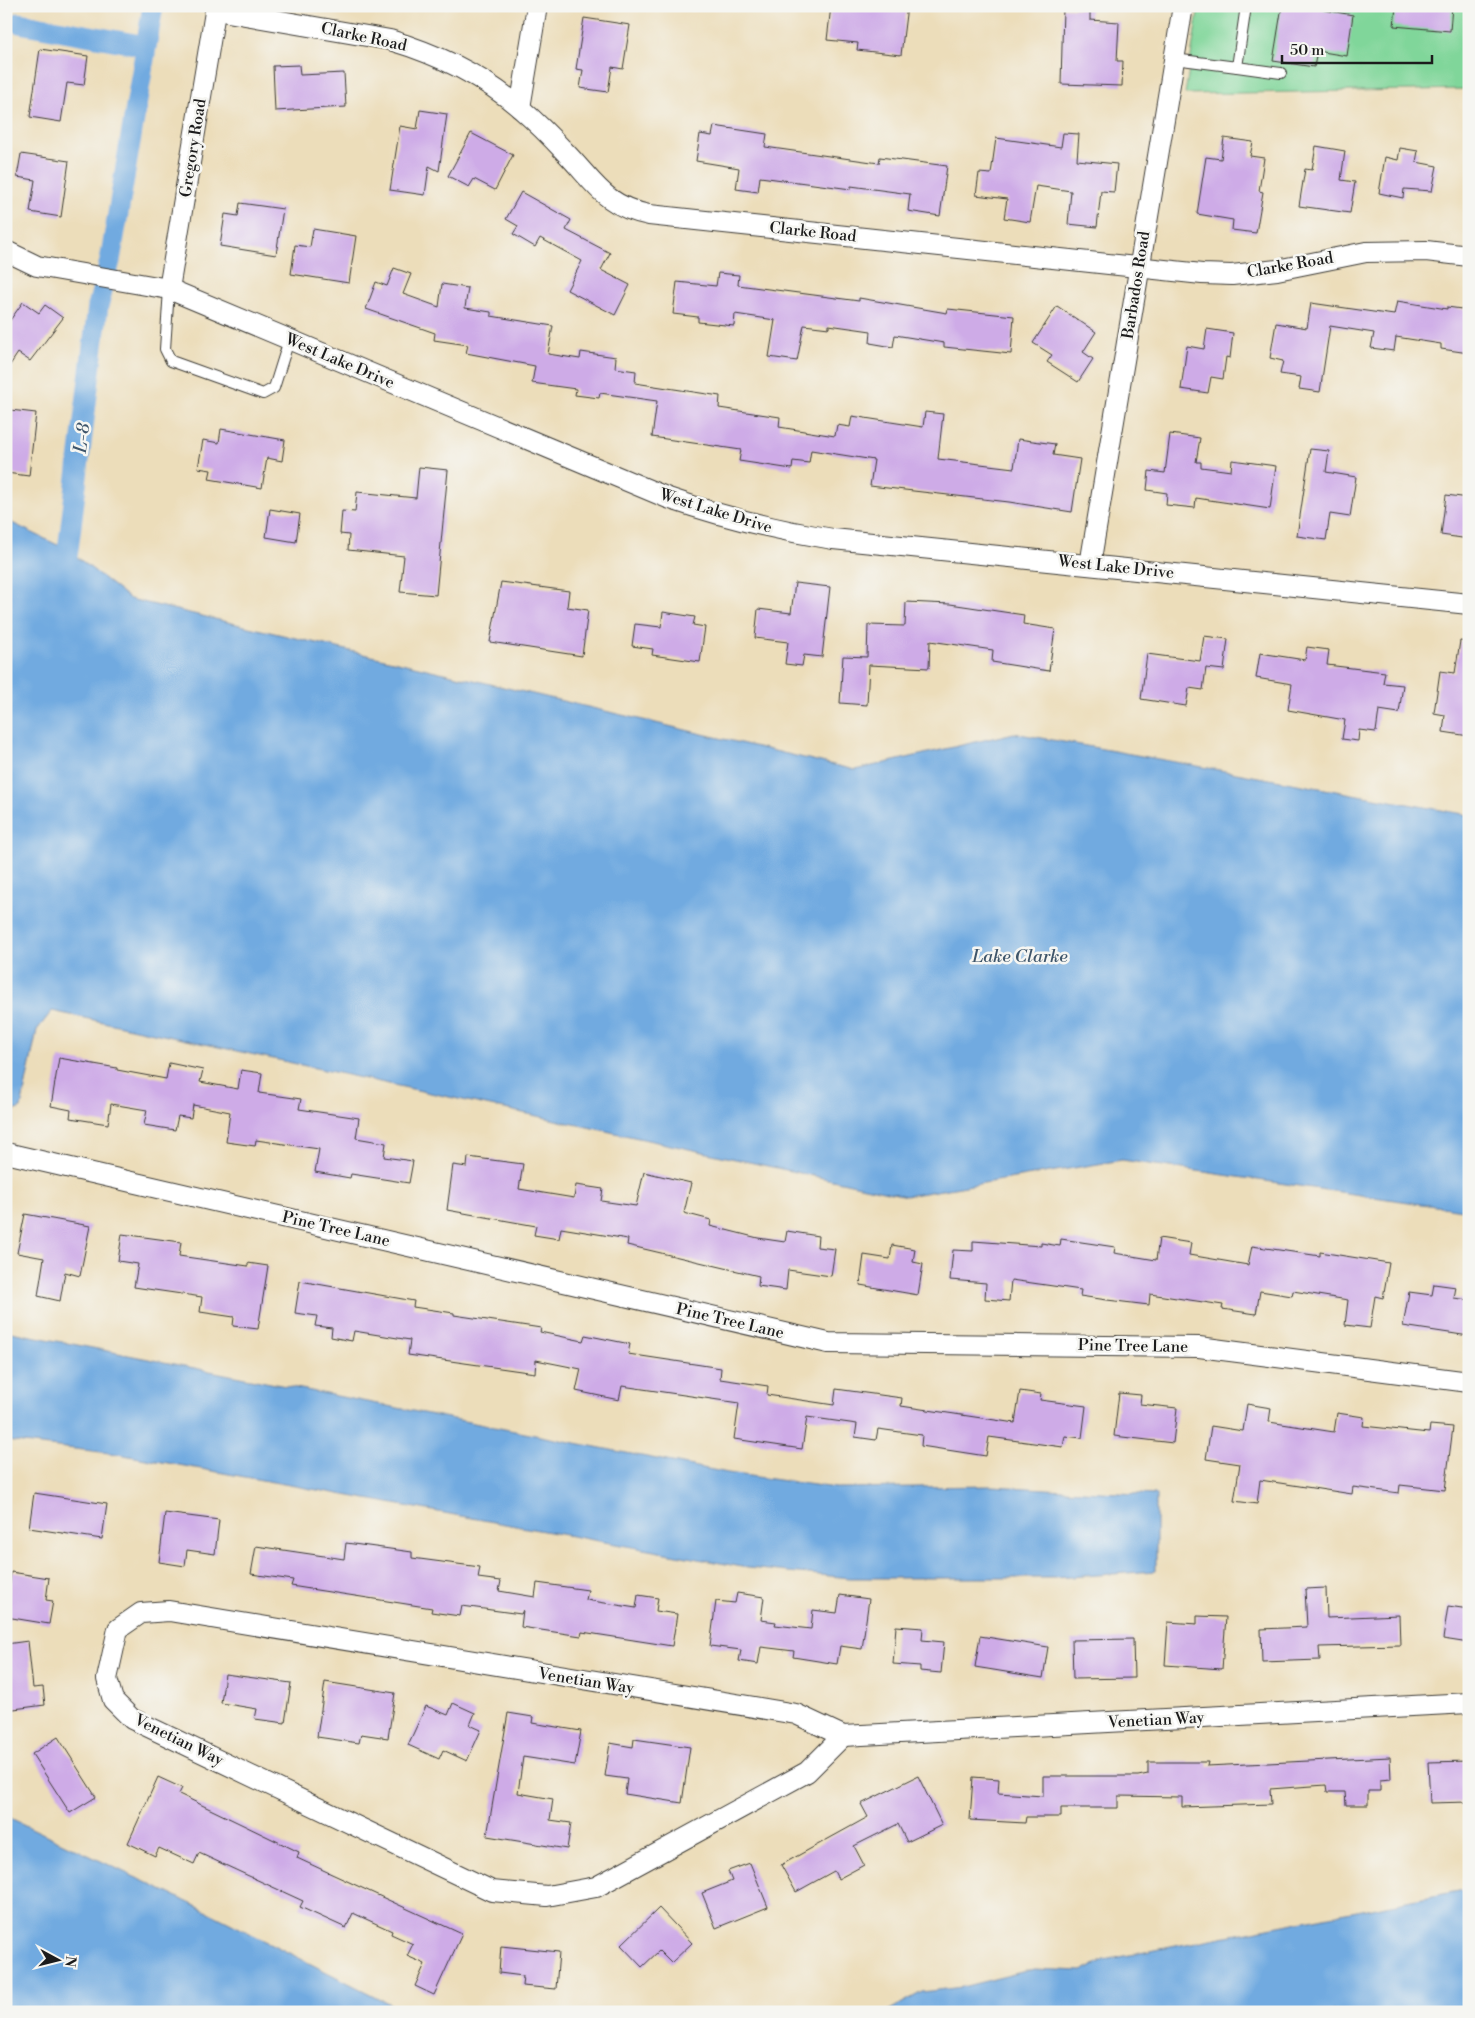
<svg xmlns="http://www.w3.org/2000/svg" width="1475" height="2018" font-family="'Libre Bodoni',serif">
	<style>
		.green { fill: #80d69a; stroke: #4e795b }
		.water { fill: #71aae0; stroke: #46637e }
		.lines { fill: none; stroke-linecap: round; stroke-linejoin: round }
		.canal { stroke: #71aae0; stroke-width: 21 }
		.building { fill: #ceabe7 }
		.lane-casing { stroke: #3b3934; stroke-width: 12 }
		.street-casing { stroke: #3b3934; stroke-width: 22 }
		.lane { stroke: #fff; stroke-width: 10 }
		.street { stroke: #fff; stroke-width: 20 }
		.labels { text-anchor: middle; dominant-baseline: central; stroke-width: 5; stroke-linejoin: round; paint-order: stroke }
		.street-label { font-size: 16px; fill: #1c1c1c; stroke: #f6f6f2 }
		.water-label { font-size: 18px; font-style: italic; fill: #3e556a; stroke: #f6f6f2 }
	</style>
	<rect width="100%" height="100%" fill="#f6f6f2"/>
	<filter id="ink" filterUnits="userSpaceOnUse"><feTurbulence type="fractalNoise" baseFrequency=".02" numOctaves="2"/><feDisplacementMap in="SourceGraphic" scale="10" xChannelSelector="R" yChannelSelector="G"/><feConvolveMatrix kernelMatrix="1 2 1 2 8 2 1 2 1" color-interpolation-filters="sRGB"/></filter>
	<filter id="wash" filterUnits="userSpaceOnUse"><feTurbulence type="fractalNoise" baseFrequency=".0096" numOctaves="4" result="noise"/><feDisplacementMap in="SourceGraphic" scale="20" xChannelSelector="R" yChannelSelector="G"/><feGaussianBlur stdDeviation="1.12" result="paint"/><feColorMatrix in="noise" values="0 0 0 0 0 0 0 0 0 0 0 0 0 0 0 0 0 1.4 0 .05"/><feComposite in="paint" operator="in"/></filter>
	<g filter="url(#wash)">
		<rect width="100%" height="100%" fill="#ecddba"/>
		<path class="green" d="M1199 6H1469V89L1185 94Z"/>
		<g class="water">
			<path d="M6 520 68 550 130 599 855 770 1014 733 1469 815V1211L1122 1160 906 1196 52 1011 37 1030 21 1108 6 1114Z"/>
			<path d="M6 1331 728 1473 836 1488 991 1486 1156 1495V1571L1055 1578H850L748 1568 118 1454 6 1441Z"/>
			<path d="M6 1816 202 1909 406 2012H6Z"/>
			<path d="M1469 1889V2012H886L922 1992 962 1987 1034 1969 1082 1971 1104 1960Z"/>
		</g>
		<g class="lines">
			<g class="canal">
				<path d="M19 23 146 46"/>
				<path d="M63 578 68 550 98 306 110 261 153 6"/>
			</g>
		</g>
		<g id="blocks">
			<g class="building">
				<path d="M831 6H907L901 55 857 50 858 43 827 40Z"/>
				<path d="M1282 6H1325L1324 10 1353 15 1347 56 1317 51 1314 67 1273 61Z"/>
				<path d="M1396 6H1452L1450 31 1394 26Z"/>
				<path d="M1063 8 1090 9V20L1119 22 1117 61H1123L1122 86 1061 84Z"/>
				<path d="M584 18 630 25 623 69 612 67 608 92 580 88 583 70 576 69Z"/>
				<path d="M40 49 88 56 84 85 67 83 61 122 30 117Z"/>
				<path d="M299 65 300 75 344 73 346 107 275 111 273 66Z"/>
				<path d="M420 110 447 114 439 171 429 166 425 195 390 190 400 126 417 129Z"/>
				<path d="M714 126 767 134 765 147 879 163 880 157 947 166 940 216 908 211 910 194 851 186V189L760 177 758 192 736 189 739 168 696 161 700 134 712 136Z"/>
				<path d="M471 133 513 155 495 190 474 179 469 187 448 176Z"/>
				<path d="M1063 133 1079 134 1077 160 1117 164 1114 192 1101 191 1097 227 1068 224 1071 191 1036 186 1030 222 1004 218 1007 199 976 195 979 173 991 174 996 138 1061 147Z"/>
				<path d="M1224 138 1253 142 1250 156 1264 158 1259 191 1263 192 1256 233 1232 230 1233 220 1197 214 1206 157 1221 159Z"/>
				<path d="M1316 146 1345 151 1341 180 1355 182 1350 213 1299 206 1305 169 1312 170Z"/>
				<path d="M1400 148 1418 151 1416 162 1437 166 1432 191 1404 189 1403 198 1379 193 1385 157 1398 160Z"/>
				<path d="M21 154 69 161 61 217 30 212 35 180 17 177Z"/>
				<path d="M521 192 571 220 566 230 610 253 601 270 630 285 615 315 567 290 582 261 540 238 535 247 513 234 518 226 506 219Z"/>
				<path d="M240 203 283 209 276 255 220 246 225 214 238 216Z"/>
				<path d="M313 229 356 236 349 283 291 274 295 245 310 247Z"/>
				<path d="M394 268 411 274 403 294 439 307 442 284 468 288 465 308 491 312V316L553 326 548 354 580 359 581 352 616 357 615 368 636 371 635 383 720 396 719 408 780 417 779 427 835 436 837 425 850 427 852 416 923 427 925 412 943 414 938 459 1014 468 1018 439 1055 444 1053 455 1080 459 1072 512 1009 502 870 486 874 460 811 450 809 463 793 461 792 469 739 461 741 450 652 437 657 401 600 393 599 398 575 395 576 389 532 383 535 366 466 353 468 345 434 340 435 333 366 309 376 282 387 286Z"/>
				<path d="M718 273 739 275 738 285 859 301V298L947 313 948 309 1014 316 1011 354 944 347V343L895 335 893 347 870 343 871 331 829 325V328L804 325 797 361 769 357 775 320 735 314 734 326 698 322V317L673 314 677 282 716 286Z"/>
				<path d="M1397 301 1447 309V307L1469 310V353L1441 349V344L1396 337 1394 351 1371 348 1374 333 1330 326 1320 392 1299 389 1301 377 1280 374 1283 361 1270 358 1276 323 1307 328 1311 303 1394 315Z"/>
				<path d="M23 302 39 313 45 305 63 318 30 361 18 353 6 371V326Z"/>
				<path d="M1057 306 1096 332 1083 352 1093 359 1078 382 1047 362 1052 355 1033 343Z"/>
				<path d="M1207 329 1233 333 1230 358 1226 357 1223 379 1211 377 1208 393 1181 389 1187 346 1204 349Z"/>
				<path d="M10 410 36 413 29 476 6 473V437Z"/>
				<path d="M221 429 285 440 282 461 267 458 262 488 209 479 211 470 198 468 203 440 219 443Z"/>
				<path d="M1170 434 1200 438 1196 462H1201V467L1231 471 1232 460 1276 466 1270 509 1196 498 1195 508 1166 505 1167 493 1147 490 1149 471 1165 473Z"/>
				<path d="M1310 449 1329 451 1326 472 1356 477 1350 517 1330 514 1326 540 1297 536Z"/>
				<path d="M419 467 448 470 436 595 400 592 404 556 348 550 349 535 340 534 342 511 355 512 357 492 416 498Z"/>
				<path d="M1446 495 1469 498V539L1441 535Z"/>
				<path d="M270 509 300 514 296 542 266 537Z"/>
				<path d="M501 582 569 591 567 607 588 610 582 656 490 642Z"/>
				<path d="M795 583 830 587 822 657 804 655 802 666 785 664 788 642 755 638 758 609 791 613Z"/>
				<path d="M906 602 950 604 1024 615 1023 624 1055 629 1049 671 992 662 993 650 930 641 929 668 869 665 867 705 840 703 843 656 867 657 868 625 905 626Z"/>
				<path d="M663 612 695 617 693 625 705 627 700 662 652 655 653 649 632 646 635 624 661 627Z"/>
				<path d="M1204 636 1228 639 1224 670 1206 668 1203 690 1189 688 1186 706 1141 699 1147 654 1200 661Z"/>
				<path d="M1460 641 1469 642V736L1443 732 1445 715 1434 713 1440 671 1455 673Z"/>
				<path d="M1307 647 1329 650 1327 665 1385 672 1383 683 1403 685 1399 713 1379 710 1376 732 1359 730 1358 741 1342 739 1345 720 1288 710 1292 684 1256 678 1260 653 1305 660Z"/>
				<path d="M59 1058 117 1068V1070L166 1079 169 1063 203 1070 200 1082 238 1089 241 1070 262 1073 259 1093 301 1099 299 1109 359 1118 356 1138 386 1143 384 1157 413 1161 409 1183 351 1174 350 1178 315 1172 319 1149 256 1140 255 1146 226 1142 230 1112 193 1105 191 1118 178 1116 175 1130 144 1125 147 1110 111 1104 108 1124 70 1118 71 1110 51 1106Z"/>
				<path d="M468 1157 523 1164 519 1189 574 1198 576 1185 603 1189 601 1201 636 1206 644 1172 691 1183 684 1213 711 1220 710 1226 758 1238 785 1242 787 1231 818 1236 817 1247 835 1249 831 1276 788 1270 786 1290 758 1286 759 1276 627 1245 628 1239 561 1228 559 1239 534 1235 536 1226 447 1210 453 1165 467 1167Z"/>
				<path d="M25 1214 90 1226 80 1276 65 1272 60 1301 38 1296 44 1258 17 1253Z"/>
				<path d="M122 1234 181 1242 179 1256 248 1266V1263L268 1266 258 1329 233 1326 234 1317 200 1312 202 1297 134 1287 138 1264 118 1261Z"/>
				<path d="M1159 1238 1191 1243 1189 1255 1248 1265 1252 1246 1320 1256V1252L1389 1263 1383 1298 1375 1296 1370 1328 1345 1325 1348 1300 1293 1291 1292 1296 1260 1291 1256 1314 1222 1309 1223 1305 1150 1294 1149 1305 1107 1300 1080 1296 1081 1290 1011 1280 1009 1301 985 1299 986 1283 950 1280 953 1250 973 1251V1241L1041 1246V1243L1060 1246 1061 1239 1115 1247 1114 1253 1156 1260Z"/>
				<path d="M892 1245 915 1249 913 1262 923 1264 918 1295 860 1285 864 1255 890 1259Z"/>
				<path d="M300 1281 414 1301 413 1307 454 1313V1315L541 1328 540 1332 583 1341 585 1335 630 1344 628 1354 721 1368 720 1379 768 1386 767 1395 834 1405 836 1389 902 1398 901 1406 1015 1423 1020 1391 1041 1394 1040 1400 1086 1406 1082 1438 1065 1436 1063 1447 989 1437 986 1456 921 1446 922 1435 878 1429 876 1440 855 1437 857 1424 807 1417 802 1449 734 1439 739 1403 622 1386 619 1400 576 1391 581 1369 536 1360 535 1373 408 1355 410 1340 354 1331 352 1341 331 1337 332 1328 315 1326 317 1316 295 1313Z"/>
				<path d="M1434 1284 1456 1287 1454 1298 1469 1300V1336L1403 1326 1409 1292 1432 1295Z"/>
				<path d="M1119 1393 1141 1395 1140 1404 1177 1408 1173 1443 1114 1436Z"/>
				<path d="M1247 1404 1271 1408 1269 1422 1334 1432 1337 1413 1364 1417 1363 1426 1429 1433 1430 1425 1453 1427 1445 1490 1400 1485 1399 1493 1353 1487 1352 1494 1260 1480 1257 1504 1234 1501 1240 1464 1206 1459 1211 1426 1243 1431Z"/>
				<path d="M34 1493 107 1504 102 1539 29 1528Z"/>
				<path d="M165 1513 219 1520 215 1554 187 1550 185 1566 159 1562Z"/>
				<path d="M346 1543 412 1552V1558L480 1567 478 1578 501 1581 499 1591 535 1597 537 1583 588 1590 586 1600 636 1608 638 1595 658 1598 656 1611 677 1614 672 1646 582 1632 581 1636 521 1627 523 1610 521 1614 462 1606 460 1616 431 1612 432 1608 291 1586 293 1580 251 1574 256 1546 344 1559Z"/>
				<path d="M11 1572 49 1578 46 1600 53 1601 49 1624 6 1617Z"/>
				<path d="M1326 1588 1327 1618 1399 1615 1400 1645 1319 1647 1320 1660 1262 1662 1261 1629 1307 1627 1305 1589Z"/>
				<path d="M737 1593 764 1597 761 1620 776 1622 775 1625 811 1629 813 1610 837 1613 840 1595 869 1599 862 1649 840 1646 837 1664 793 1657 794 1651 761 1647 758 1664 739 1661 741 1650 710 1646 716 1601 735 1603Z"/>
				<path d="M1448 1606 1469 1609V1643L1443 1639Z"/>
				<path d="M1197 1616 1226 1617 1222 1669 1165 1665 1168 1622 1197 1624Z"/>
				<path d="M896 1626 923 1628 922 1640 944 1642 941 1673 920 1671V1666L893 1664Z"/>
				<path d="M980 1636 1048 1647 1043 1678 975 1667Z"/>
				<path d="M1133 1639 1134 1678 1073 1679 1072 1640Z"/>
				<path d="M28 1641 33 1688 43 1687 45 1705 6 1710V1644Z"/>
				<path d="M225 1674 291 1683 285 1723 255 1719 257 1709 221 1703Z"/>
				<path d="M325 1682 395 1693 388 1738 361 1734 359 1743 317 1737Z"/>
				<path d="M453 1703 475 1713 470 1725 481 1730 467 1761 443 1750 439 1759 408 1745 426 1706 448 1715Z"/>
				<path d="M508 1713 533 1717 532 1723 581 1731 575 1765 523 1757 518 1793 553 1799 550 1820 571 1823 567 1849 487 1836Z"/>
				<path d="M58 1737 96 1797 70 1813 32 1754Z"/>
				<path d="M634 1739 690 1747 682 1803 625 1794 627 1779 605 1776 610 1743 633 1747Z"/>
				<path d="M1390 1757 1391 1779 1380 1780V1791H1368V1805H1346L1345 1792H1327L1326 1785 1270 1789 1271 1804 1182 1807V1797L1118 1796V1808H1061V1817H1026L1025 1823 970 1820 973 1777 999 1779 998 1793 1043 1796V1776H1138L1148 1774V1762H1208L1207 1766Z"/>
				<path d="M1469 1761V1802L1430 1803 1428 1762Z"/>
				<path d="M918 1776 942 1825 907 1842 898 1824 854 1846 864 1865 838 1879 834 1871 796 1892 781 1865 868 1817 861 1804Z"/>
				<path d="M158 1777 182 1788 179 1794 299 1852 297 1858 462 1934 434 1995 415 1986 425 1964 407 1956 413 1944 391 1934 392 1931 353 1913 346 1928 300 1907 303 1901 199 1853 194 1864 159 1848 155 1856 128 1843Z"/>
				<path d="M750 1863 768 1907 716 1928 702 1893 732 1881 728 1871Z"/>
				<path d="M659 1908 692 1943 671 1963 659 1951 642 1967 621 1945Z"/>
				<path d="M501 1946 559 1952 556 1989 522 1986 523 1976 499 1973Z"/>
			</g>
		</g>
	</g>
	<g filter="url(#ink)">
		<use href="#blocks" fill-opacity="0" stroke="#3b3934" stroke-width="1"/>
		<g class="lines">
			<defs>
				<g id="lane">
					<path d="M1246 6 1237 67 1281 73"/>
					<path d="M1174 59 1237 67"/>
					<path d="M169 289 165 349 171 361 263 394 274 388 289 340"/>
				</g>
				<g id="street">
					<path d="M216 10 390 40C437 54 482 75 520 108 536 122 552 138 566 153 595 183 605 206 649 215L1202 274 1232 275 1277 270 1366 252 1426 251 1469 256"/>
					<path d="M520 108 537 6"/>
					<path d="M6 251 37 266 169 289 668 498C723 517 776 530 833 539L1469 604"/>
					<path d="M169 289 216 6"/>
					<path d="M1090 565 1183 6"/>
					<path d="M6 1153 828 1343 1199 1347 1469 1382"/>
					<path d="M169 1611 796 1714 843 1736 807 1772 596 1887 547 1896 492 1891 132 1719 113 1700 107 1679 118 1629 141 1613Z"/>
					<path d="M843 1736 1469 1703"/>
				</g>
			</defs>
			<use href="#lane" class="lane-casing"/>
			<use href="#street" class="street-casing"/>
			<use href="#lane" class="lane"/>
			<use href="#street" class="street"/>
		</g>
	</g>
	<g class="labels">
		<g class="street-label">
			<text transform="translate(364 37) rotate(12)">Clarke Road</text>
			<text transform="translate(193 148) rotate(-81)">Gregory Road</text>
			<text transform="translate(813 232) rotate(6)">Clarke Road</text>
			<text transform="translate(1290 265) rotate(-10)">Clarke Road</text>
			<text transform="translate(1136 285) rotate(-81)">Barbados Road</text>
			<text transform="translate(340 361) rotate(23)">West Lake Drive</text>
			<text transform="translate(716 511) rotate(17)">West Lake Drive</text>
			<text transform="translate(1116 567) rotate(6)">West Lake Drive</text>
			<text transform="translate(336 1229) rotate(13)">Pine Tree Lane</text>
			<text transform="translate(730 1321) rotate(13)">Pine Tree Lane</text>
			<text transform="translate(1133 1346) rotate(1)">Pine Tree Lane</text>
			<text transform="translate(586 1681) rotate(9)">Venetian Way</text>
			<text transform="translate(1156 1720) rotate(-3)">Venetian Way</text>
			<text transform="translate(179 1740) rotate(26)">Venetian Way</text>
		</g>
		<g class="water-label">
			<text transform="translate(82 438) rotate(-83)">L-8</text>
			<text x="1020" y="956">Lake Clarke</text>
		</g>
	</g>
	<rect width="1475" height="2018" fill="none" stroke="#f6f6f2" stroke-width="25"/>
	<g transform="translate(58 1960) rotate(97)" stroke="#f6f6f2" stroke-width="4" paint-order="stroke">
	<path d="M0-4L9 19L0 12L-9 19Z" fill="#1c1c1c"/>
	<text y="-8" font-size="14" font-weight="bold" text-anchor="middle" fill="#1c1c1c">N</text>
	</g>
	<path d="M1282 55v8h150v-8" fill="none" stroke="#1c1c1c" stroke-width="2.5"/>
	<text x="1290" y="55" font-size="15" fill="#1c1c1c" stroke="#f6f6f2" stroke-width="4" paint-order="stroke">50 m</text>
</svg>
